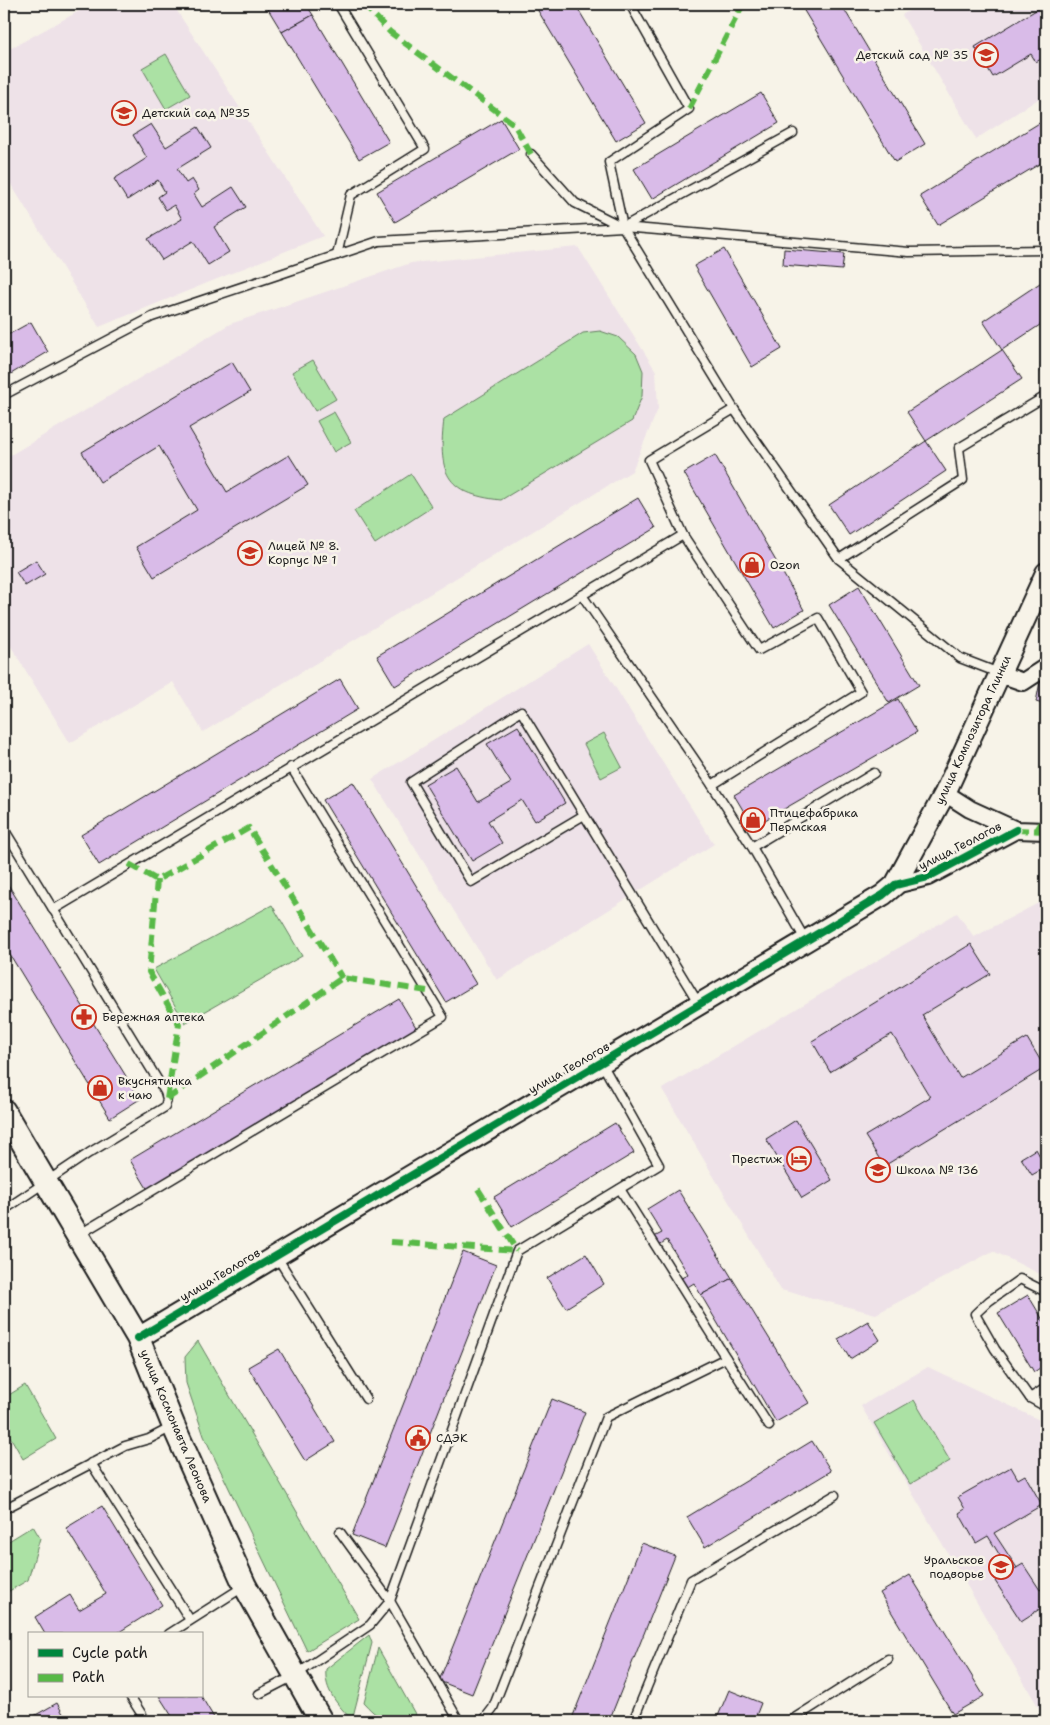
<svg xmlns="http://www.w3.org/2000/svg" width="1050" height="1725" font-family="'Shantell Sans',sans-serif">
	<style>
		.built { fill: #eee2e8 }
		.green { fill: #abe1a4; stroke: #647e60 }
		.building { fill: #d9bbe8; stroke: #1c1c1c }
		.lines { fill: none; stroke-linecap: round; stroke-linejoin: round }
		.service-casing { stroke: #1c1c1c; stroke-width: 11 }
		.minor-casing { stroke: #1c1c1c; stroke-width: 20 }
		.tertiary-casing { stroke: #1c1c1c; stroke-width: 24 }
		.secondary-casing { stroke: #1c1c1c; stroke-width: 26 }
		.service { stroke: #f7f3e8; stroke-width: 8 }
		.minor { stroke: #f7f3e8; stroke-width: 16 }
		.tertiary { stroke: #f7f3e8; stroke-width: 20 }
		.secondary { stroke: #f7f3e8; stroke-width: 22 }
		.quiet { stroke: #58b947; stroke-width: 6; stroke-dasharray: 12 6; stroke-linecap: butt }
		.cycleway-casing { stroke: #f7f3e8; stroke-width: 11 }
		.cycleway { stroke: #00873e; stroke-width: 8 }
		.labels { text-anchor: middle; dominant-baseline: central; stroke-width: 5; stroke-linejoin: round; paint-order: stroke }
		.poi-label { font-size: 12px; fill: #1c1c1c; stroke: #f7f3e8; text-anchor: start }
		.street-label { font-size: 12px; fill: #1c1c1c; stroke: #f7f3e8 }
	</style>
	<rect width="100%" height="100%" fill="#f7f3e8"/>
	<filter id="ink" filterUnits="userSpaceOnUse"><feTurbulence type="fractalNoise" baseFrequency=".02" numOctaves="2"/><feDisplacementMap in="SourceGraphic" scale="10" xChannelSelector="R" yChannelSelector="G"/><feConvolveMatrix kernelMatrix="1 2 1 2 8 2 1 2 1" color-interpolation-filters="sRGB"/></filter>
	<g filter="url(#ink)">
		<g class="built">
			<path d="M92 4H153L175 8 323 236 99 327 4 173V52Z"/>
			<path d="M920 4H1046V94L976 139 902 15Z"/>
			<path d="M578 247 656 371 658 409 632 471 203 732 173 682 70 743 4 635V459L230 324 411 263Z"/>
			<path d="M588 644 714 844 497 980 372 779Z"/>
			<path d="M1046 899V1277L993 1251 876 1314 781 1290 662 1089 957 913 974 937Z"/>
			<path d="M928 1367 1046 1423V1711L1042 1713 861 1406Z"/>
		</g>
		<g class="green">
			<path d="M166 54 190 95 166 109 142 68Z"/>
			<path d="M600 331 618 337 636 354 643 371 642 396 632 421 501 500C444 494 438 471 444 419L583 333Z"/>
			<path d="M313 360 336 399 315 411 292 372Z"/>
			<path d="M334 412 351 442 334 452 317 421Z"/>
			<path d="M411 474 432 507 375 544 354 511Z"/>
			<path d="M604 733 622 767 601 778 584 744Z"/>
			<path d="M272 905 302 956 185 1023 154 969Z"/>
			<path d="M198 1341 359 1619 307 1651 204 1436 186 1383 185 1357Z"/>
			<path d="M25 1385 56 1439 23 1459 4 1426V1398Z"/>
			<path d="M914 1400 950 1461 910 1484 874 1423Z"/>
			<path d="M33 1526 40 1538 28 1580 4 1594V1544Z"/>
			<path d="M369 1635 372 1643 352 1720C338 1705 324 1691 326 1669Z"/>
			<path d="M378 1648 419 1721C390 1721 384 1725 364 1703Z"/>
		</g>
		<g class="building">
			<path d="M265 4H306L313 15 282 32Z"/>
			<path d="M534 4H575L646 123 616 141Z"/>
			<path d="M800 4H841L925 144 895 162Z"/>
			<path d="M1046 4V56L1036 62 1031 54 993 77 975 47Z"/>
			<path d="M313 15 389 142 359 159 282 32Z"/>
			<path d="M761 93 779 123 652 199 634 169Z"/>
			<path d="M501 119 519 149 395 222 377 192Z"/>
			<path d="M1041 122 1046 131V160L938 225 920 196Z"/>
			<path d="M151 124 166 147 198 127 211 148 177 169 186 183 192 179 199 190 194 194 202 207 233 187 246 207 214 227 229 252 208 265 193 241 162 260 148 239 182 219 174 205 166 210 158 197 165 192 158 180 127 200 114 179 147 158 133 135Z"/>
			<path d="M724 249 782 349 752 367 694 266Z"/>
			<path d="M784 249 844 254 842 270 783 265Z"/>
			<path d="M1046 279V321L1002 350 983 321Z"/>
			<path d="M31 322 48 352 4 378V337Z"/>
			<path d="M1002 350 1022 379 926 441 907 412Z"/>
			<path d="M232 362 250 392 189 428 227 492 289 455 308 485 154 577 136 547 197 510 159 446 100 482 82 452Z"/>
			<path d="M926 441 946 471 849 535 829 505Z"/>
			<path d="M715 455 804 610 774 628 684 473Z"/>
			<path d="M638 498 656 528 395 686 377 656Z"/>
			<path d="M36 560 45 574 25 586 16 572Z"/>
			<path d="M859 586 919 685 889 703 829 605Z"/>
			<path d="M340 679 358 709 99 865 81 835Z"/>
			<path d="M1046 679V705L1036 702 1040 682Z"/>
			<path d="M898 699 917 732 753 827 734 795Z"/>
			<path d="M518 726 565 803 535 821 522 800 488 821 502 843 472 861 425 784 456 766 478 802 511 783 487 744Z"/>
			<path d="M353 782 476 984 446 1002 323 800Z"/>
			<path d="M4 878 140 1099 110 1118 4 945Z"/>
			<path d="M971 944 990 974 922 1015 960 1078 1027 1038 1045 1068 884 1166 865 1136 930 1097 892 1034 830 1072 812 1041Z"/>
			<path d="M399 999 417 1029 148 1190 130 1160Z"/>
			<path d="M796 1120 832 1180 802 1198 766 1139Z"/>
			<path d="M615 1123 634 1153 512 1227 494 1197Z"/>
			<path d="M1036 1149 1046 1167 1032 1175 1021 1158Z"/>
			<path d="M678 1190 732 1278 701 1295 694 1283 686 1288 680 1279 688 1274 667 1240 659 1245 654 1237 662 1233 647 1209Z"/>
			<path d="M463 1252 496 1265 385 1548 352 1535Z"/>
			<path d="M586 1254 604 1284 566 1308 547 1278Z"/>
			<path d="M732 1278 809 1403 776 1422 701 1295Z"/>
			<path d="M1028 1295 1046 1325V1364L1034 1372 998 1313Z"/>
			<path d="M868 1321 880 1340 850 1359 838 1339Z"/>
			<path d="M279 1349 335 1442 305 1461 248 1367Z"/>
			<path d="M552 1399 585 1412 472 1694 439 1681Z"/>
			<path d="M812 1441 831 1471 705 1547 687 1517Z"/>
			<path d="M1011 1467 1018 1479 1025 1475 1042 1505 994 1533 1017 1568 1010 1572 988 1536 976 1543 959 1513 965 1509 958 1497Z"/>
			<path d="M102 1506 162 1605 116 1634H45L35 1617 70 1595 79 1610 106 1594 66 1528Z"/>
			<path d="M642 1543 675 1556 609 1721H571Z"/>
			<path d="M1023 1564 1040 1590 1046 1586V1605L1021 1621 995 1581Z"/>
			<path d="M910 1575 984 1696 953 1714 880 1593Z"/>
			<path d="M729 1690 761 1703 754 1721H716Z"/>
			<path d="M159 1696H201L216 1721H175Z"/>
			<path d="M57 1703 67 1721H25Z"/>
		</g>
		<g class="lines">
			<defs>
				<g id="service">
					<path d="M630 4 689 109 609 162 623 227 734 409 839 559 960 658 999 673"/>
					<path d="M531 154 575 203 621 226"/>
					<path d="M623 227 793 133"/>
					<path d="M337 255 351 195 425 149 338 4"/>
					<path d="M1046 364V370"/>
					<path d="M4 395 152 317 379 241 623 227 909 252 1046 250"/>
					<path d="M734 409 649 460 683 535 759 650 818 618 861 692 712 785 752 847 806 941"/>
					<path d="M839 559 963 480 959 448 1046 396"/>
					<path d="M582 595 712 785"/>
					<path d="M584 815 471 882 411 782 521 711 699 1004"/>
					<path d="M4 829 165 1092 167 1099 165 1107 89 1153 4 1210"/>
					<path d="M752 847 874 773"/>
					<path d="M53 910 683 535"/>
					<path d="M80 1234 443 1017 291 767"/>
					<path d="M277 1257 366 1399"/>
					<path d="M1046 1292 1020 1279 989 1301 975 1314 995 1349 1030 1398 1046 1407"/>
					<path d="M726 1358 769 1426"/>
					<path d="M1030 1398 1046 1388"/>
					<path d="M91 1463 190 1620"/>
					<path d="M4 1509 125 1446 149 1439 172 1427"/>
					<path d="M340 1532 390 1601 459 1721"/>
					<path d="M169 1634 243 1587"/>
					<path d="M259 1694 294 1676 370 1625 390 1601 517 1251 659 1165 601 1062"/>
					<path d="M130 1696 146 1721"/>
					<path d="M483 1721 493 1708 606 1417 726 1358 620 1189"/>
					<path d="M633 1721 691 1580 835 1495"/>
					<path d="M790 1721 888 1659"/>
				</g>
				<g id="minor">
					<path d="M1000 674 1023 682 1046 667"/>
					<path d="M945 793 970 809 1016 830 1046 831"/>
					<path d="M895 885 928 877 1016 830"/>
				</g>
				<path id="tertiary" d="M138 1338 883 895 895 885 945 793 1046 573"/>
				<path id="secondary" d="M4 1111 138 1338 174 1427 245 1586 321 1721"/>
			</defs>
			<use href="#service" class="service-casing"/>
			<use href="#minor" class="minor-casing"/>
			<use href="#tertiary" class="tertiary-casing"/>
			<use href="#secondary" class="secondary-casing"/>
			<use href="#service" class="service"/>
			<use href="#minor" class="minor"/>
			<use href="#tertiary" class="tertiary"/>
			<use href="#secondary" class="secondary"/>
			<g class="quiet">
				<path d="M363 4 390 32 514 124 531 154"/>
				<path d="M689 109 743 4"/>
				<path d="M1016 830 1046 831"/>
				<path d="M1037 830 1046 816"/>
				<path d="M129 864 157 880 249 828 342 978"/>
				<path d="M157 880 149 972 179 1024 167 1099"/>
				<path d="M167 1099 342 978 427 991"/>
				<path d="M478 1189 517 1251"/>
				<path d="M391 1242 517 1251"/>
			</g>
			<defs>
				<path id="cycleway" d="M138 1338 883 895 895 885 928 877 1016 830"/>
			</defs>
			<use href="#cycleway" class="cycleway-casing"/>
			<use href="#cycleway" class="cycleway"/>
		</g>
	</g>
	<defs>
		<symbol id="school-ring" viewBox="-11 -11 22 22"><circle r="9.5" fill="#f7f3e8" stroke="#c8321e" stroke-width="1.5"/><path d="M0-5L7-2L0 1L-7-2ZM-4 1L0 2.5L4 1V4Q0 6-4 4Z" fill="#c8321e"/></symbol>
		<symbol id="shop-ring" viewBox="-11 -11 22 22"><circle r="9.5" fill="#f7f3e8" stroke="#c8321e" stroke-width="1.5"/><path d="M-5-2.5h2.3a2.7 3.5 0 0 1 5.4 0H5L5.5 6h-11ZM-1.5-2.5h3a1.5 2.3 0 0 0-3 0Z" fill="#c8321e"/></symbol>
		<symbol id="pharmacy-ring" viewBox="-11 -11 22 22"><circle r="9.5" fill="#f7f3e8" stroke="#c8321e" stroke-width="1.5"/><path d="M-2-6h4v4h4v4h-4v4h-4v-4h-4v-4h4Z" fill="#c8321e"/></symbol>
		<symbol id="hotel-ring" viewBox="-11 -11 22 22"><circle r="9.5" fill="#f7f3e8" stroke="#c8321e" stroke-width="1.5"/><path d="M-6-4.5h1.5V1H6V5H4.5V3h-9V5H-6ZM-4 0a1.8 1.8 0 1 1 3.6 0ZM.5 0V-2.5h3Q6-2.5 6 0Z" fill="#c8321e"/></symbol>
		<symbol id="civic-ring" viewBox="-11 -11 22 22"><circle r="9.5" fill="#f7f3e8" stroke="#c8321e" stroke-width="1.5"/><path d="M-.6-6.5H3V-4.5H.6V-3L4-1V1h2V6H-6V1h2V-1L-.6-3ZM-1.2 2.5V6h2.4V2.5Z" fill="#c8321e"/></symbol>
	</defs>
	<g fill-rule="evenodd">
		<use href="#school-ring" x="972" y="41" width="28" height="28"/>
		<use href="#school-ring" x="110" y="99" width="28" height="28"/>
		<use href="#school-ring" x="236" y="539" width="28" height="28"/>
		<use href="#shop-ring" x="738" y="551" width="28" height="28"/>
		<use href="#shop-ring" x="739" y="806" width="28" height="28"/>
		<use href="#pharmacy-ring" x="70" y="1003" width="28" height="28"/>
		<use href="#shop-ring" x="86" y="1074" width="28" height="28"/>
		<use href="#hotel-ring" x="785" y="1145" width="28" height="28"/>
		<use href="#school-ring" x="864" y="1156" width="28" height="28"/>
		<use href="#civic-ring" x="404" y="1424" width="28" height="28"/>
		<use href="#school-ring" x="987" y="1553" width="28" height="28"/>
	</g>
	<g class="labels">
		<g class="poi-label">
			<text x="968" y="55" text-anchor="end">Детский сад № 35</text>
			<text x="142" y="113">Детский сад №35</text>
			<text x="268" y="546">Лицей № 8.<tspan x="268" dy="14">Корпус № 1</tspan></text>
			<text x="770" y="565">Ozon</text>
			<text x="770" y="813">Птицефабрика<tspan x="770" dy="14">Пермская</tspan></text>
			<text x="102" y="1017">Бережная аптека</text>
			<text x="118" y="1081">Вкуснятинка<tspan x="118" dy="14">к чаю</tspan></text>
			<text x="782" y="1159" text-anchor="end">Престиж</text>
			<text x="896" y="1170">Школа № 136</text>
			<text x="436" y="1438">СДЭК</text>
			<text x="984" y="1560" text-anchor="end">Уральское<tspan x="984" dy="14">подворье</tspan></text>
		</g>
		<g class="street-label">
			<text transform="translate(973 730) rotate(-65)">улица Композитора Глинки</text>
			<text transform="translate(960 846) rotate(-27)">улица Геологов</text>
			<text transform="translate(569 1068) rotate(-30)">улица Геологов</text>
			<text transform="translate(220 1275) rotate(-31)">улица Геологов</text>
			<text transform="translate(176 1426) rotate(67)">улица Космонавта Леонова</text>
		</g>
	</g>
	<rect width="1050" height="1725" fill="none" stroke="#f7f3e8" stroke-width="20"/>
	<rect x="10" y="10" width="1030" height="1705" fill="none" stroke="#1c1c1c" stroke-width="2" filter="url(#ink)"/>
	<rect x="28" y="1632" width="175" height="65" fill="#f7f3e8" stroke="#9f9d96"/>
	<rect x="38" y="1649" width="25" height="8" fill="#00873e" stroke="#9f9d96"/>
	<text x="72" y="1658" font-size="15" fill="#1c1c1c">Cycle path</text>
	<rect x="38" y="1674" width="25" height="8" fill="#58b947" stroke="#9f9d96"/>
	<text x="72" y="1682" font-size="15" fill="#1c1c1c">Path</text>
</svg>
